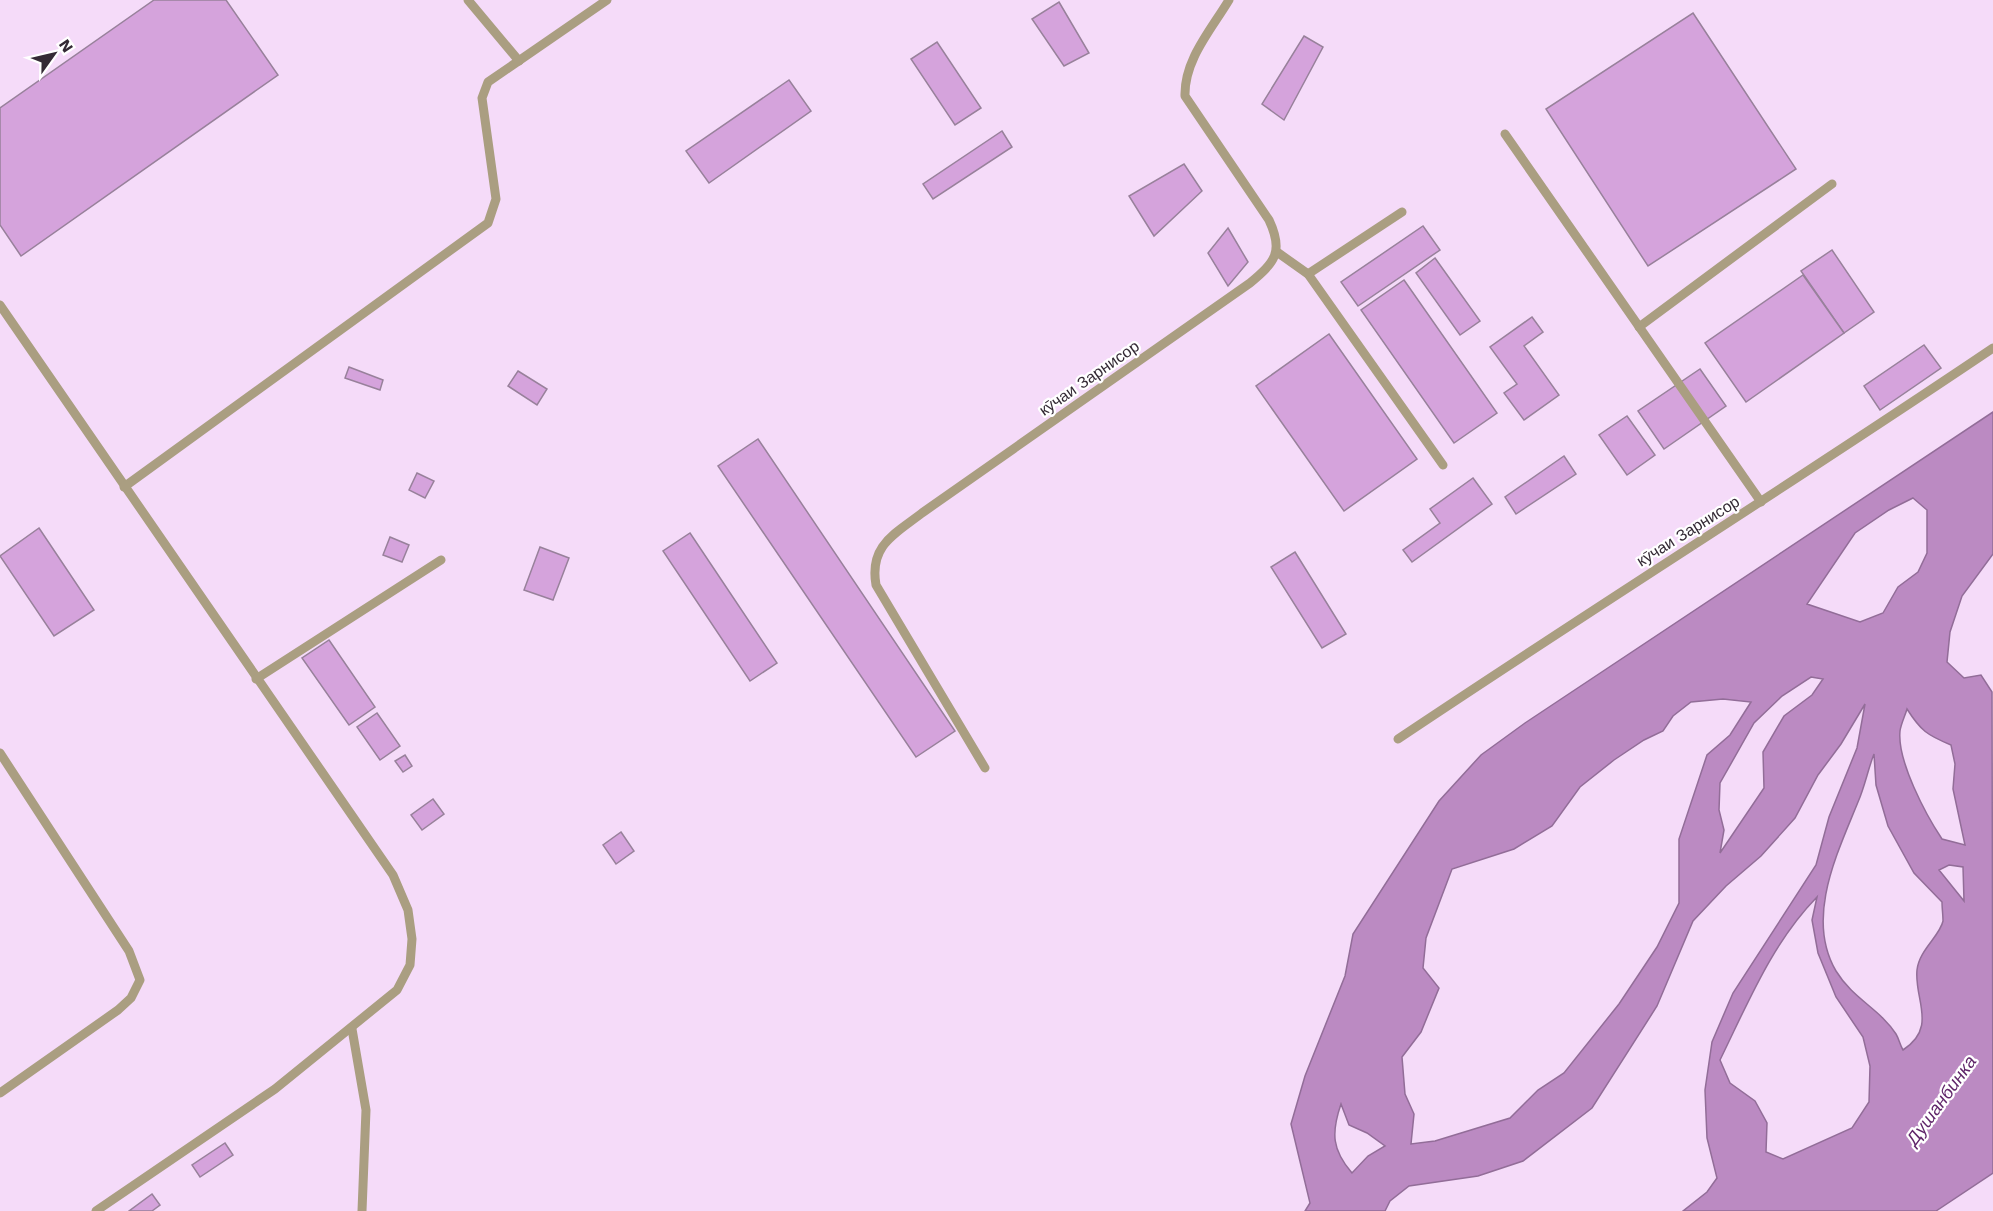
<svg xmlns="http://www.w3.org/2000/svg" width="1993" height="1211" font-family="'Work Sans',sans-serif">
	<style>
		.water { fill: #bb8ac2; stroke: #926d98; stroke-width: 1.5; fill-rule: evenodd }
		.building { fill: #d5a3dc; stroke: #98819b; stroke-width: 1.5 }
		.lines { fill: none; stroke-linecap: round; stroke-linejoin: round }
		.lane { stroke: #aa9e81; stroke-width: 9 }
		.labels { text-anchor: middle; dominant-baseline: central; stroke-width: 4.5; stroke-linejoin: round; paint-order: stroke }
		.street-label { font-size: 16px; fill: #342a35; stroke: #fff }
		.water-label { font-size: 18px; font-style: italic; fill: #60266a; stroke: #fff }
	</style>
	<rect width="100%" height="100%" fill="#f5dbf9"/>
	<path class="water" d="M1993 412V554L1962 596 1950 632 1947 662 1964 678 1981 675 1992 692 1993 1173 1936 1211H1683L1707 1192 1717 1178 1707 1138 1705 1090 1712 1042 1733 993 1816 865 1829 817 1857 748 1865 704 1841 744 1818 775 1795 818 1761 856 1726 886 1693 921 1657 1006 1592 1108 1523 1161 1478 1176 1409 1186 1390 1201 1385 1211H1305L1310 1203 1291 1124 1305 1076 1345 976 1353 934 1439 801 1481 755 1525 723ZM1913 498 1927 510V553L1918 572 1898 587 1883 613 1860 622 1807 604 1855 533 1889 510ZM1811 677 1823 679 1812 695 1784 716 1763 752 1764 788 1720 853 1724 830 1719 810 1720 783 1754 723 1782 696ZM1723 699 1751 702 1730 735 1707 755 1679 839V903L1657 947 1619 1004 1564 1073 1538 1090 1510 1118 1435 1141 1411 1144 1414 1114 1405 1094 1402 1057 1421 1032 1439 988 1423 968 1426 938 1452 869 1514 849 1552 826 1580 787 1614 760 1644 740 1663 731 1673 716 1691 702ZM1907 709C1921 731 1927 735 1951 745L1955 764 1953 789 1965 845 1942 839C1926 815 1897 761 1900 731 1901 724 1905 716 1907 709ZM1874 754 1876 785 1888 826 1914 873 1942 902C1942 908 1943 915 1943 921 1940 936 1919 950 1917 970 1914 1000 1938 1027 1903 1050 1900 1045 1899 1039 1896 1034 1880 1009 1853 999 1836 971 1805 918 1837 854 1858 802 1865 786 1868 769 1874 754ZM1949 865 1963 867 1964 901 1939 870ZM1817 897 1812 920 1818 953 1836 997 1863 1037 1870 1066 1869 1102 1852 1128 1783 1159 1766 1152 1767 1123 1755 1101 1730 1083 1720 1060C1748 1003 1772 943 1817 897ZM1341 1104 1349 1125 1367 1133 1385 1146 1368 1156 1352 1173C1332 1150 1331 1133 1341 1104Z"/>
	<g class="building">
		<path d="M154 0H226L278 75 21 256 0 225V108Z"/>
		<path d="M1059 2 1089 53 1064 66 1032 19Z"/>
		<path d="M1693 13 1796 169 1648 266 1546 109Z"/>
		<path d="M1304 36 1323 47 1284 120 1262 104Z"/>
		<path d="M937 42 981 108 955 125 911 59Z"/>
		<path d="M789 80 811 111 709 183 686 151Z"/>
		<path d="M1002 131 1012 147 933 199 923 184Z"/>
		<path d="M1184 164 1202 191 1154 236 1129 196Z"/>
		<path d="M1423 226 1440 250 1358 306 1341 282Z"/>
		<path d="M1228 228 1248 262 1228 286 1208 253Z"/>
		<path d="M1832 250 1874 312 1844 333 1801 271Z"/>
		<path d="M1435 258 1480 321 1460 335 1416 273Z"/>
		<path d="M1803 275 1844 333 1746 402 1705 343Z"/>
		<path d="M1404 280 1497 413 1454 443 1361 310Z"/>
		<path d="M1532 317 1543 332 1524 346 1559 395 1524 420 1504 393 1517 384 1490 347Z"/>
		<path d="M1329 334 1417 459 1344 511 1256 386Z"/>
		<path d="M1924 345 1941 368 1880 410 1864 386Z"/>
		<path d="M349 367 383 380 380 390 345 378Z"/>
		<path d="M1700 369 1726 406 1664 449 1638 411Z"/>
		<path d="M518 371 547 389 537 405 508 386Z"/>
		<path d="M1627 416 1655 455 1627 475 1599 435Z"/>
		<path d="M758 439 955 731 916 757 718 466Z"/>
		<path d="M1564 456 1576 474 1516 514 1505 497Z"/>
		<path d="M417 473 434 481 425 498 409 490Z"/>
		<path d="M1473 478 1492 504 1412 562 1403 550 1440 523 1430 509Z"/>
		<path d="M39 528 94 610 54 636 0 556Z"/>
		<path d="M690 533 777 663 750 681 663 551Z"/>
		<path d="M390 537 409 545 402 562 383 555Z"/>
		<path d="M540 547 569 558 553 600 524 590Z"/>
		<path d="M1295 552 1346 634 1322 648 1271 567Z"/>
		<path d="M329 640 375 707 349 725 302 658Z"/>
		<path d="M377 713 400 746 380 760 357 727Z"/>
		<path d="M405 755 412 766 403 772 395 761Z"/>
		<path d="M433 799 444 814 422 830 411 815Z"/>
		<path d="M621 832 634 851 616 864 603 845Z"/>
		<path d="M225 1143 233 1155 200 1177 192 1165Z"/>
		<path d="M152 1194 160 1205 152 1211H129Z"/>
	</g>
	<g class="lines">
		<g class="lane">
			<path d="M468 0 519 61"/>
			<path d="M1505 134 1761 502"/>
			<path d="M1277 252 1308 274 1443 465"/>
			<path d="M1308 274 1402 212"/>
			<path d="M0 305 393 875 408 910 412 939 410 965 397 990 275 1089 96 1211"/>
			<path d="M1639 327 1832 184"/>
			<path d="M124 487 488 223 496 199 482 98 488 82 607 0"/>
			<path d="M256 679 441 560"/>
			<path d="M1398 739C1595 607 1796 481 1993 348"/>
			<path d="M0 753 129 951 140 980 131 998 118 1010 0 1093"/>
			<path d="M985 768 876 585C869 545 895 534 922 513L1250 283C1275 262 1284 252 1269 220L1185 96C1184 60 1211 30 1229 0"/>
			<path d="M352 1029 366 1110 362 1211"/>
		</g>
	</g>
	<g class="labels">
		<g class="street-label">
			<text transform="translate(1089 378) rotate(-35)">кӯчаи Зарнисор</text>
			<text transform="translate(1688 531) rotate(-32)">кӯчаи Зарнисор</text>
		</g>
		<g class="water-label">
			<text transform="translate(1941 1100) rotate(-54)">Душанбинка</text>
		</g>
	</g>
	<g transform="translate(54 54) rotate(56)" stroke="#ffffff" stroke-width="4.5" paint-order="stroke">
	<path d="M0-4.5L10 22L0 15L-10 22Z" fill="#342a35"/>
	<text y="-9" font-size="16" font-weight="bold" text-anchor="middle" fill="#342a35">N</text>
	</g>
</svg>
